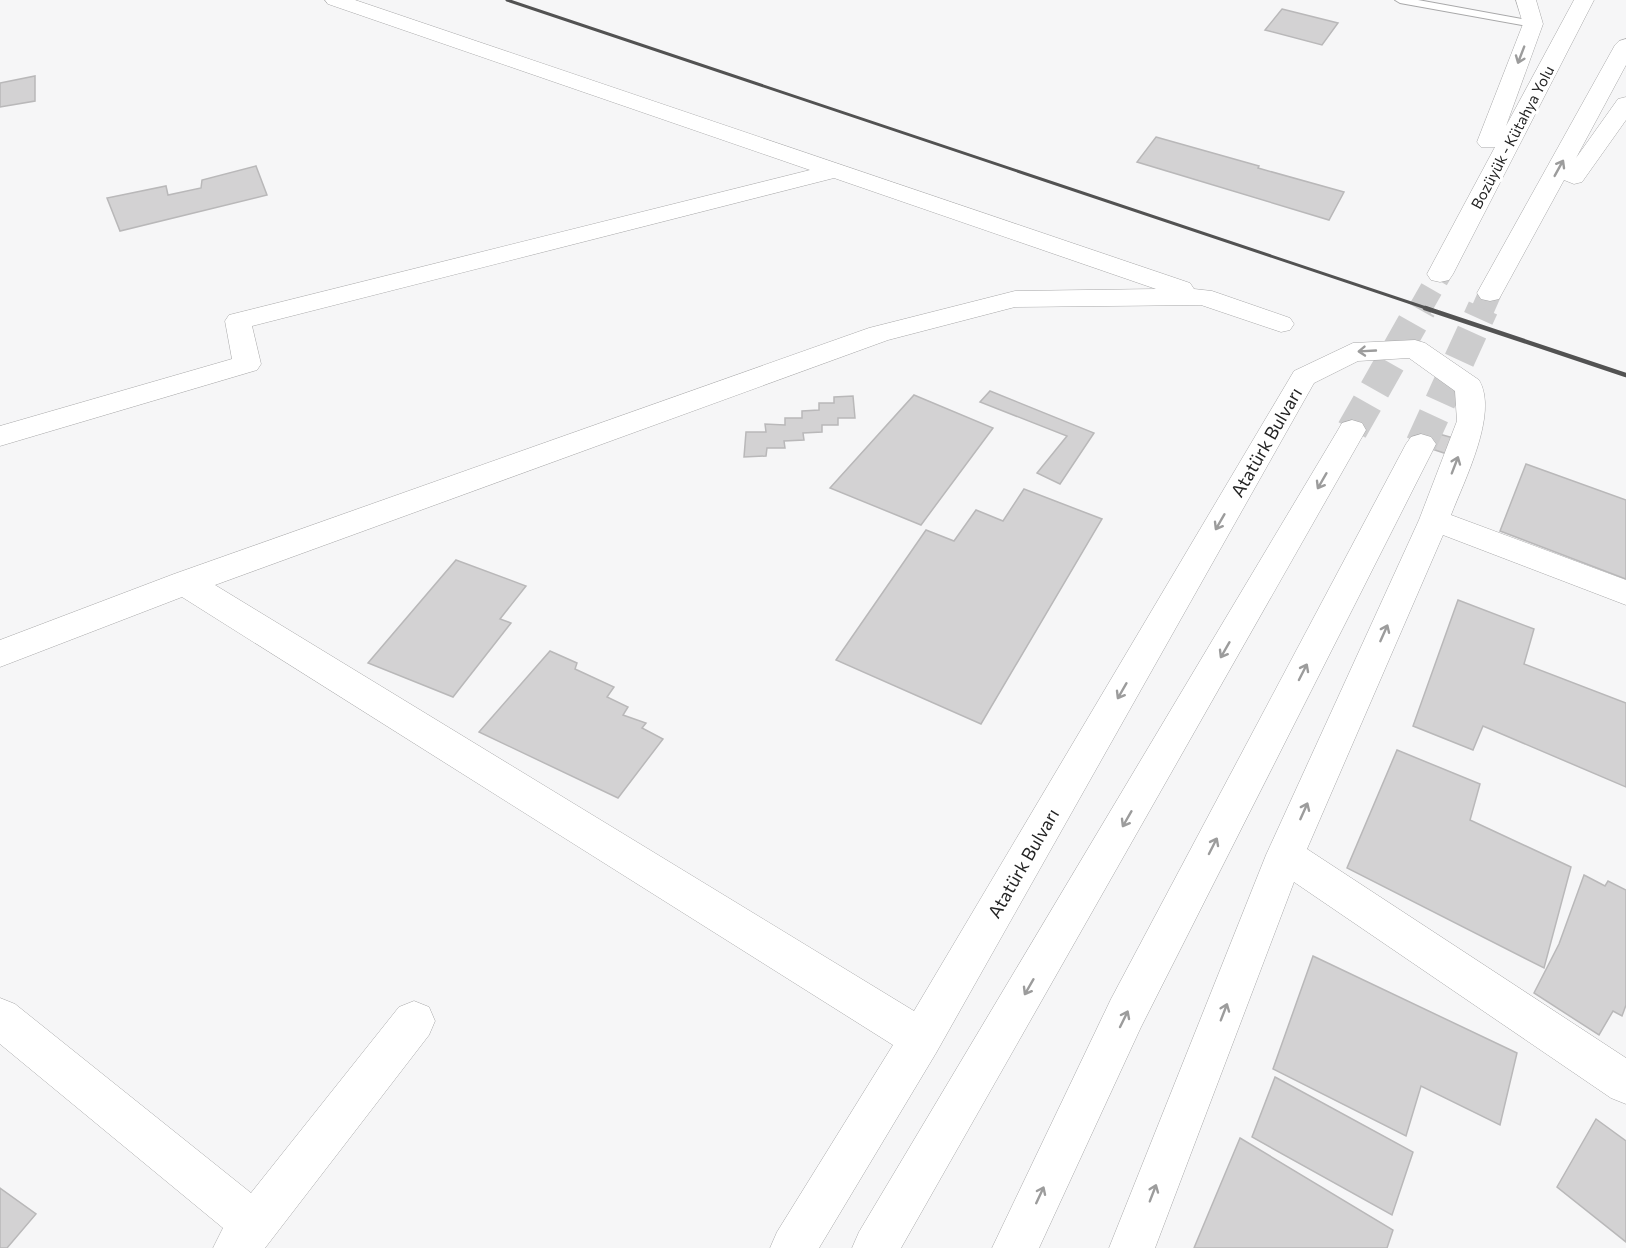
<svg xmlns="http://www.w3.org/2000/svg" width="1626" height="1248" font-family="Commissioner,sans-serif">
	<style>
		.building { fill: #d3d2d3; stroke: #b9b8b9; stroke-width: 1.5 }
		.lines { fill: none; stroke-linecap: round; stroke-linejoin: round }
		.secondary-tunnel-far1 { stroke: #cccccd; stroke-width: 23; stroke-dasharray: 23 11; stroke-linecap: butt }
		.secondary-tunnel { stroke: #cccccd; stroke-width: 31; stroke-dasharray: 31 15; stroke-linecap: butt }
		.lane-casing { stroke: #a8a8a9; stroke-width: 2 }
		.street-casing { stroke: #a8a8a9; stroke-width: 1 }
		.secondary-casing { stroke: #a8a8a9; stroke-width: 1 }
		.highway-casing { stroke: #a8a8a9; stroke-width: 1 }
		.lane { fill: #fff; fill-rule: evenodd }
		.street { fill: #fff; fill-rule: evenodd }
		.secondary { fill: #fff; fill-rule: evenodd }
		.highway { fill: #fff; fill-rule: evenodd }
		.rail-far1 { stroke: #525252; stroke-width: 3 }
		.rail { stroke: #525252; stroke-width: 4.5 }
		.oneway { stroke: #9c9c9c }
		.labels { text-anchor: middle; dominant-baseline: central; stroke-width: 6; stroke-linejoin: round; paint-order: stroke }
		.far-street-label { font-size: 15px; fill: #232323; stroke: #fff }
		.street-label { font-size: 18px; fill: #232323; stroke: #fff }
	</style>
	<rect width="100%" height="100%" fill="#f6f6f7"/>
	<g class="building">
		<path d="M1282 9 1338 23 1322 45 1265 30Z"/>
		<path d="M35 76V101L0 107V83Z"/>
		<path d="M1156 137 1259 166 1258 168 1344 192 1329 220 1137 162Z"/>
		<path d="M256 166 267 195 120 231 107 198 166 186 168 195 201 188 202 180Z"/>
		<path d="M990 391 1094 433 1060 484 1037 473 1067 436 980 402Z"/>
		<path d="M914 395 993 428 921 525 830 488Z"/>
		<path d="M853 396 855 418H838V425H822V432L803 433 804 440 784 441 785 448H767L766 456 744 457 746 432H766L765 424 785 425V418H802V411L819 410V403H834V397Z"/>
		<path d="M1432 432 1457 439 1450 455 1426 447Z"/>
		<path d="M1526 464 1626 500V579L1500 531Z"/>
		<path d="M1024 489 1102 519 981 724 836 660 926 530 954 541 976 510 1003 521Z"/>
		<path d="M456 560 526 586 500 619 511 623 453 697 368 663Z"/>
		<path d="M1458 600 1534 629 1524 664 1626 703V787L1483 726 1473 750 1413 726Z"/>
		<path d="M550 651 577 663 575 669 614 687 607 697 628 707 623 715 646 723 642 728 663 739 618 798 479 732Z"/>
		<path d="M1397 750 1480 784 1470 820 1571 867 1544 968 1347 868Z"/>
		<path d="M1584 875 1605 886 1608 881 1626 890V1005L1622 1016 1613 1011 1599 1035 1534 993 1559 944Z"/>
		<path d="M1313 956 1517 1053 1500 1125 1421 1086 1406 1136 1273 1069Z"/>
		<path d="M1275 1077 1413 1152 1392 1215 1252 1137Z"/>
		<path d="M1596 1119 1626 1141V1242L1557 1187Z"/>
		<path d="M1240 1138 1393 1230 1387 1248H1194Z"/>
		<path d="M0 1188 36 1214 7 1248H0Z"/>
	</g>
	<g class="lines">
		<g class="secondary-tunnel-far1">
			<path d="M1420 309 1440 274"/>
			<path d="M1483 309 1490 293"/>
		</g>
		<g class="secondary-tunnel">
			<path d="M1352 430 1421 308"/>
			<path d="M1421 444 1483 308"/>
		</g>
		<defs>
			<path id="lane" d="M1395 0H1418L1533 21 1539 24 1533 27 1400 3Z"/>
			<g id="street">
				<path d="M325 0H355L1190 283 1194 289 1212 291 1290 318 1294 324 1290 330 1281 332 1201 305 1015 307 888 340 215 585 914 1011 1294 371 1353 343 1415 340 1425 343 1479 380C1499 413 1464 481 1451 515L1626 580V605L1443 535 1307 849 1626 1058V1104L1611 1098 1294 882 1155 1248H1109L1266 855 1419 520 1457 421 1455 391 1409 358 1358 361 1314 383 936 1053 819 1248H770L777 1232 893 1045 182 597 0 667V640L174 574 869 328 1015 291 1156 289 834 178 252 326 261 364 257 370 0 446V426L232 359 225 321 229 315 810 170 328 4Z"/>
				<path d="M0 998 15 1004 251 1193 399 1007 414 1001 429 1007 435 1021 429 1035 265 1248H213L223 1228 0 1044Z"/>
			</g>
			<g id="secondary">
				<path d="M1352 420 1362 423 1366 430 901 1248H852L859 1232 1338 430 1342 423Z"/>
				<path d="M1421 434 1431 437 1436 444 1141 1027 1039 1248H992L1111 999 1406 444 1411 437Z"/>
			</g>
			<g id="highway">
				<path d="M1516 0H1536L1543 24 1506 126 1574 0H1594L1453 274 1449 280 1440 282 1431 280 1427 274 1495 147H1481L1477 142 1523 24Z"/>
				<path d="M1626 39V65L1576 158 1618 99 1626 97V120L1582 182 1574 184 1564 180 1499 299 1490 301 1481 299 1477 293 1615 45 1619 41Z"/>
			</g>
		</defs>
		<use href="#lane" class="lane-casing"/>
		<use href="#street" class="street-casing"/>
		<use href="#secondary" class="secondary-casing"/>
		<use href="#highway" class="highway-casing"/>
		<use href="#lane" class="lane"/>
		<use href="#street" class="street"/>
		<use href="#secondary" class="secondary"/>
		<use href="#highway" class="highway"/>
		<path class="rail-far1" d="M507 0 1429 309"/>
		<path class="rail" d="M1425 308 1626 375"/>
	</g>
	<defs><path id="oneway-shaft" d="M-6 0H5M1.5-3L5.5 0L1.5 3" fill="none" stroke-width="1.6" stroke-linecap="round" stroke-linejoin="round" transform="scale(1.5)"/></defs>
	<g class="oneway">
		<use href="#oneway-shaft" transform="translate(1521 55) rotate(111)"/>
		<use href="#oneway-shaft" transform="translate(1559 168) rotate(-61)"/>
		<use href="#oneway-shaft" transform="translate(1367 351) rotate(177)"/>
		<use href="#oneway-shaft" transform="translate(1455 465) rotate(-69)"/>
		<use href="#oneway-shaft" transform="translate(1322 481) rotate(120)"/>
		<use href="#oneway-shaft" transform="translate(1220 522) rotate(120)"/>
		<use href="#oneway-shaft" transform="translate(1384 633) rotate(-66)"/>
		<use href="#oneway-shaft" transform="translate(1225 650) rotate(120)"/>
		<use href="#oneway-shaft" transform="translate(1303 672) rotate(-63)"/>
		<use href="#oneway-shaft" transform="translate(1122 691) rotate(120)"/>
		<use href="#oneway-shaft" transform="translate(1304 811) rotate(-66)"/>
		<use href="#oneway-shaft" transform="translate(1127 819) rotate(120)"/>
		<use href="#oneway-shaft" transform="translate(1213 846) rotate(-63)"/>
		<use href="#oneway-shaft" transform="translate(1029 987) rotate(120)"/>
		<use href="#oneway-shaft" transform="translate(1224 1012) rotate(-69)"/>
		<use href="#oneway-shaft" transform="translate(1124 1019) rotate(-64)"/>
		<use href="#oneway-shaft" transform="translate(1153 1193) rotate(-69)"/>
		<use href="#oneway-shaft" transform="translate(1040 1195) rotate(-65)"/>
	</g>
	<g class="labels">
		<g class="far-street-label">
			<text transform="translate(1512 137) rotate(-62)">Bozüyük - Kütahya Yolu</text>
		</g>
		<g class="street-label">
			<text transform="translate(1266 442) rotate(-60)">Atatürk Bulvarı</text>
			<text transform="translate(1023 863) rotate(-60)">Atatürk Bulvarı</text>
		</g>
	</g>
</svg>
